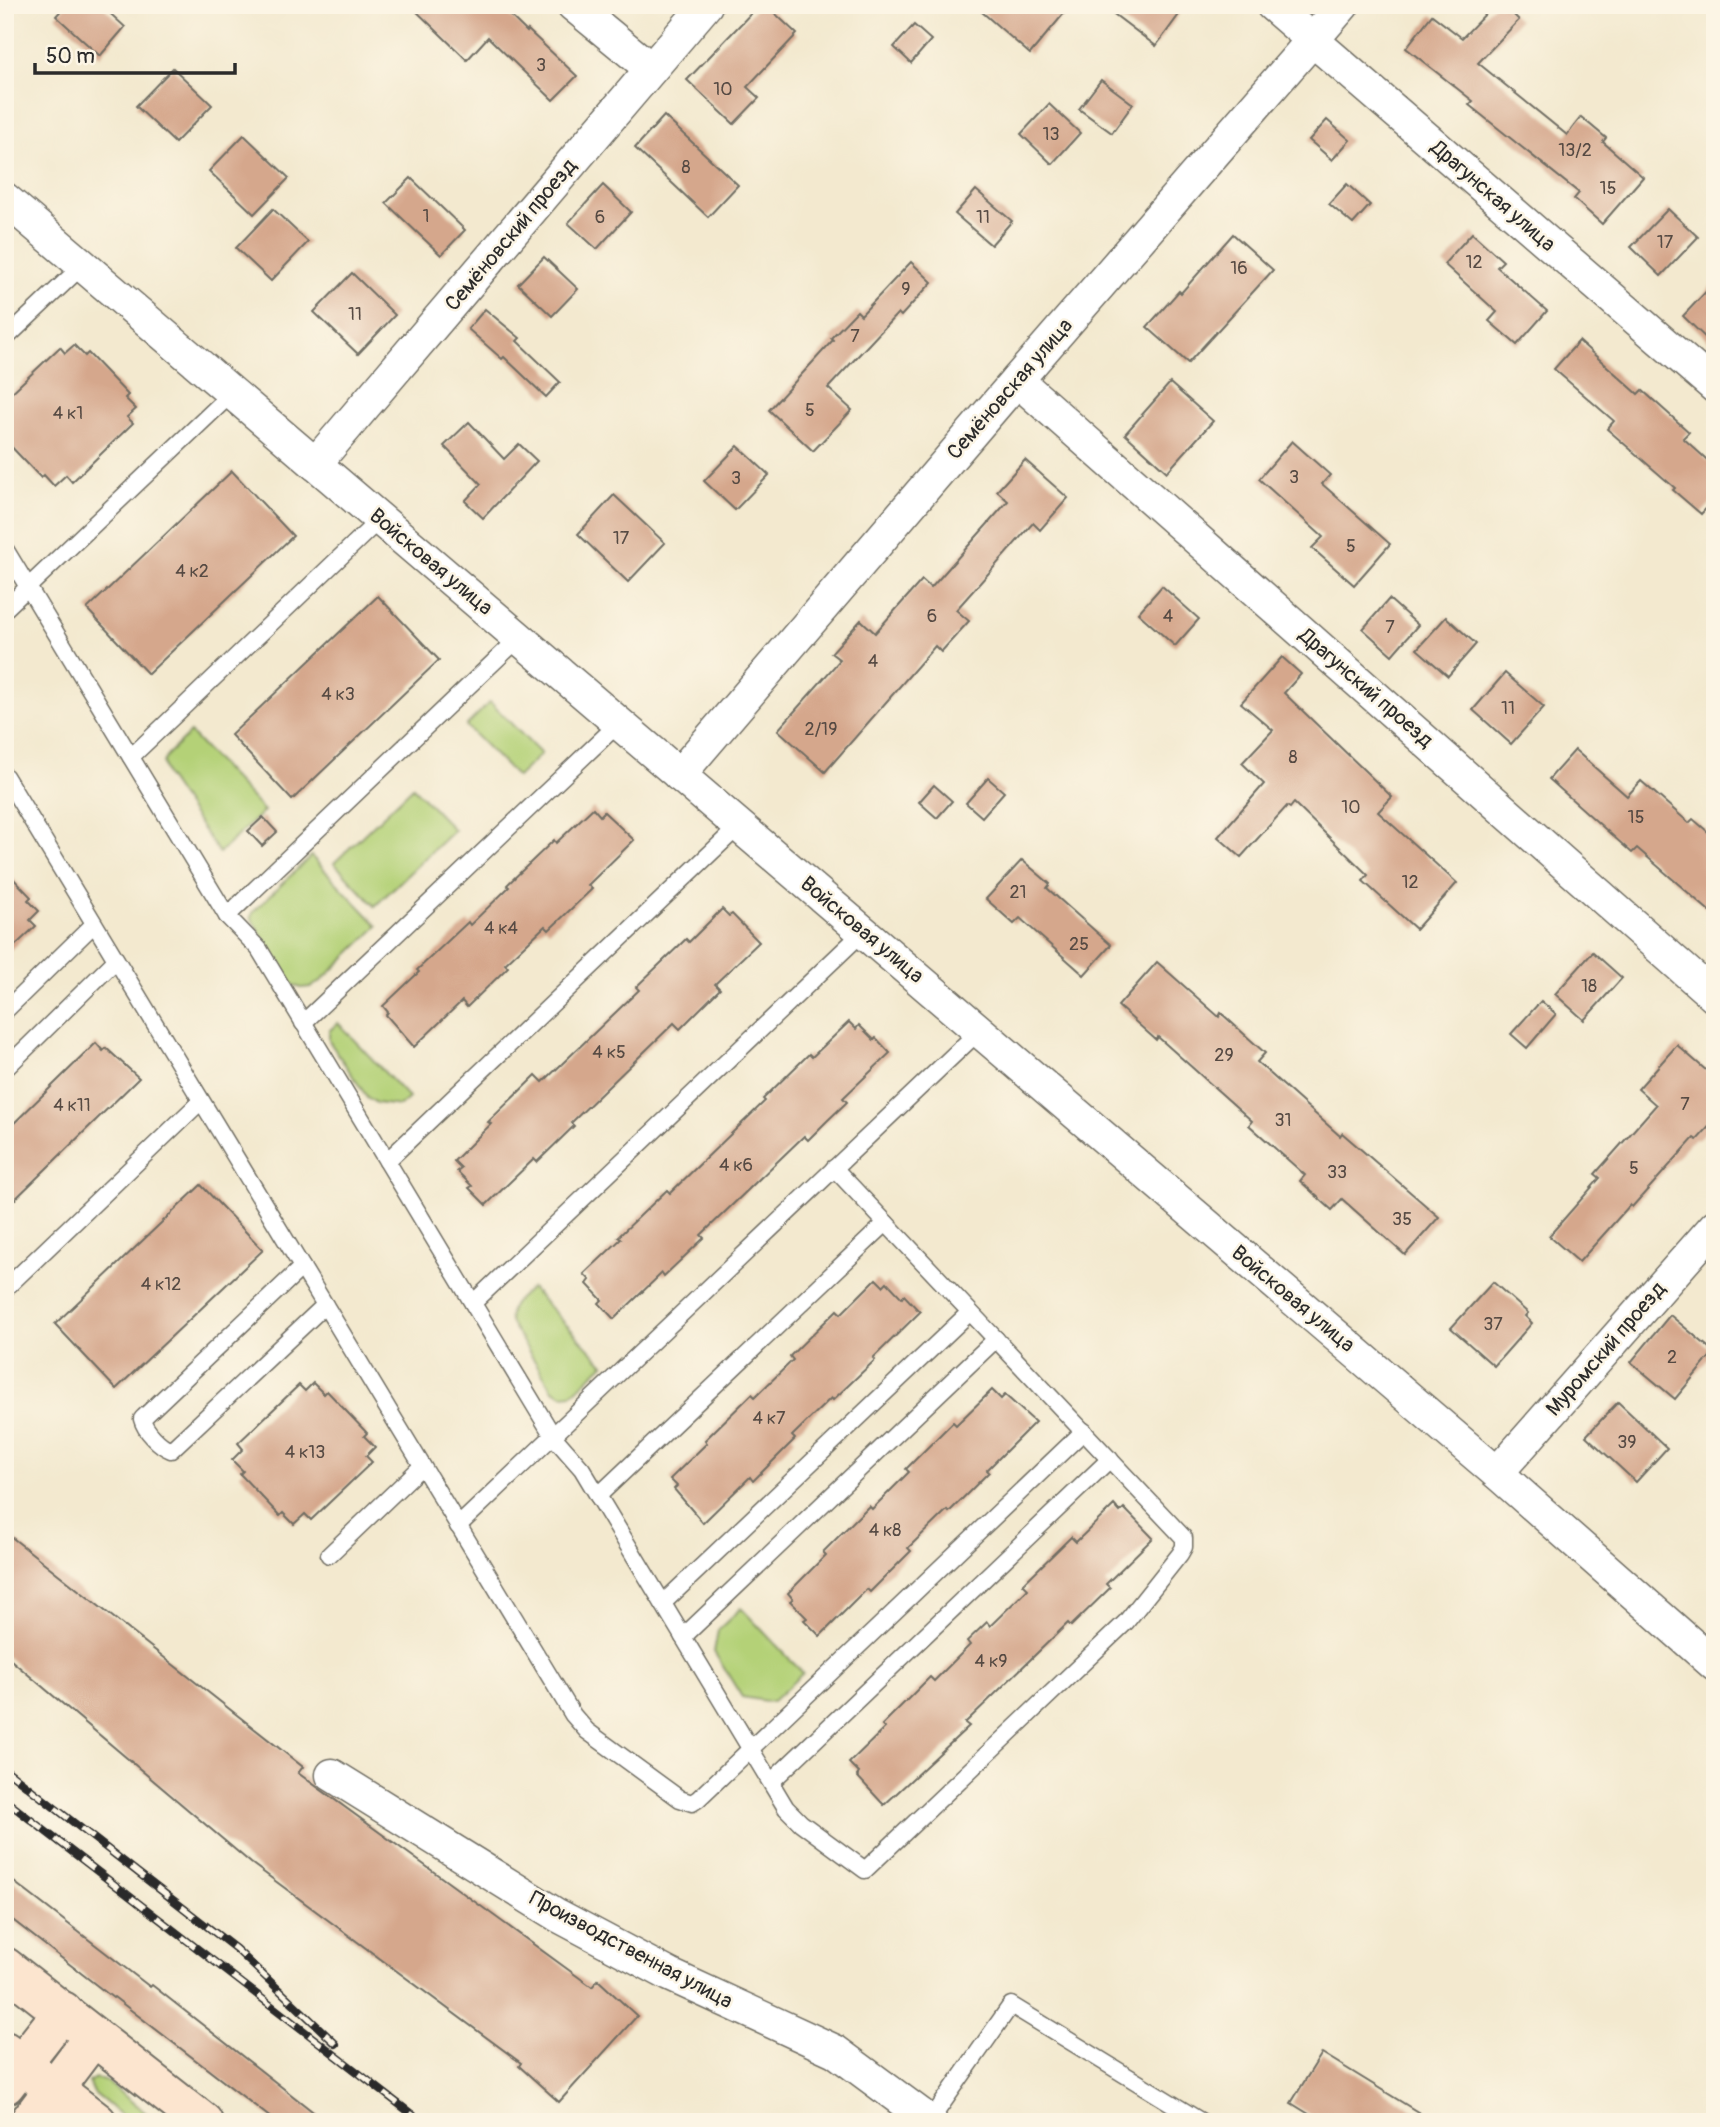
<svg xmlns="http://www.w3.org/2000/svg" width="1720" height="2127" font-family="Pangolin,sans-serif">
	<style>
		.green { fill: #b4d177; stroke: #707e51; stroke-width: 2 }
		.building { fill: #d5a78c }
		.lines { fill: none; stroke-linecap: round; stroke-linejoin: round }
		.lane-casing { stroke: #716e64; stroke-width: 19 }
		.street-casing { stroke: #716e64; stroke-width: 35 }
		.secondary-casing { stroke: #716e64; stroke-width: 42 }
		.lane { stroke: #fff; stroke-width: 16 }
		.street { stroke: #fff; stroke-width: 32 }
		.secondary { stroke: #fce5cf; stroke-width: 38 }
		.rail-casing { stroke: #2b2b2b; stroke-width: 8 }
		.rail { stroke: #fcf5e5; stroke-width: 5; stroke-dasharray: 16; stroke-linecap: butt }
		.labels { text-anchor: middle; dominant-baseline: central; stroke-width: 5; stroke-linejoin: round; paint-order: stroke }
		.number-label { font-size: 18px; fill: #564a43 }
		.street-label { font-size: 21px; fill: #2b2b2b; stroke: #fcf5e5 }
	</style>
	<rect width="100%" height="100%" fill="#fcf5e5"/>
	<filter id="ink" filterUnits="userSpaceOnUse"><feTurbulence type="fractalNoise" baseFrequency=".0143" numOctaves="2"/><feDisplacementMap in="SourceGraphic" scale="14" xChannelSelector="R" yChannelSelector="G"/><feConvolveMatrix kernelMatrix="1 2 1 2 8 2 1 2 1" color-interpolation-filters="sRGB"/></filter>
	<filter id="wash" filterUnits="userSpaceOnUse"><feTurbulence type="fractalNoise" baseFrequency=".00686" numOctaves="4" result="noise"/><feDisplacementMap in="SourceGraphic" scale="28" xChannelSelector="R" yChannelSelector="G"/><feGaussianBlur stdDeviation="1.57" result="paint"/><feColorMatrix in="noise" values="0 0 0 0 0 0 0 0 0 0 0 0 0 0 0 0 0 1.4 0 .05"/><feComposite in="paint" operator="in"/></filter>
	<g filter="url(#wash)">
		<rect width="100%" height="100%" fill="#f3e9cf"/>
		<g class="green">
			<path d="M490 702 541 754 517 777 466 726Z"/>
			<path d="M190 733 264 811 219 853 166 775 163 763 168 754Z"/>
			<path d="M413 787 454 830 375 906 334 863Z"/>
			<path d="M311 856 378 926 320 982 311 987 301 988 290 984 251 918 253 912Z"/>
			<path d="M338 1023 409 1098 400 1106 376 1103 367 1097 329 1041V1031Z"/>
			<path d="M531 1288 604 1364 572 1394 563 1395 553 1390 510 1322C507 1306 520 1298 531 1288Z"/>
			<path d="M741 1608 803 1673 772 1702 742 1697 714 1652 718 1630Z"/>
			<path d="M95 2078 107 2082 157 2122H130L94 2093 89 2082Z"/>
		</g>
		<g id="blocks">
			<g class="building">
				<path d="M66 5H101L125 27 100 56 56 16Z"/>
				<path d="M410 5H499L527 32 528 30 577 76 553 100 488 37 467 60Z"/>
				<path d="M759 5H766L797 34 747 87 759 98 734 124 687 80Z"/>
				<path d="M974 5H1071L1030 54Z"/>
				<path d="M1102 5H1186L1156 46Z"/>
				<path d="M1494 5H1504L1519 20 1478 63 1567 135 1581 117 1606 138 1603 142 1643 177 1602 224 1574 199 1579 193 1469 105 1473 101 1406 48 1432 15 1462 38Z"/>
				<path d="M914 25 931 40 911 63 894 47Z"/>
				<path d="M173 68 212 105 175 143 136 106Z"/>
				<path d="M1101 80 1133 104 1112 133 1079 109Z"/>
				<path d="M1049 104 1080 133 1052 164 1021 134Z"/>
				<path d="M664 116 738 185 708 217 635 148Z"/>
				<path d="M1327 120 1350 140 1332 160 1309 140Z"/>
				<path d="M244 135 289 178 254 214 209 171Z"/>
				<path d="M411 178 465 230 441 255 386 203Z"/>
				<path d="M1347 184 1370 205 1353 224 1329 204Z"/>
				<path d="M603 185 631 212 597 249 568 223Z"/>
				<path d="M976 190 1012 221 991 245 955 214Z"/>
				<path d="M273 209 308 242 271 281 236 248Z"/>
				<path d="M1668 209 1698 237 1661 276 1631 247Z"/>
				<path d="M1472 233 1503 261 1497 267 1547 311 1517 345 1489 321 1497 312 1444 264Z"/>
				<path d="M1233 234 1273 270 1188 363 1147 327 1179 291 1181 293Z"/>
				<path d="M544 257 578 289 552 316 518 284Z"/>
				<path d="M911 262 932 282 901 316 898 313 828 388 852 410 813 451 769 410 833 340 831 338 857 311 861 315Z"/>
				<path d="M352 273 395 315 358 354 314 312Z"/>
				<path d="M1715 282V347L1683 316Z"/>
				<path d="M485 309 520 338 517 341 560 382 546 397 504 357 502 359 468 329Z"/>
				<path d="M1579 341 1638 394 1642 390 1689 432 1683 438 1715 467V499L1701 514 1673 490 1675 488 1607 429 1614 421 1554 369Z"/>
				<path d="M74 345 85 356 88 353 128 395 125 398 136 409 127 417 133 423 72 482 66 475 54 486 44 475 41 478 5 440V399L60 347 65 353Z"/>
				<path d="M1170 383 1213 421 1167 472 1125 434Z"/>
				<path d="M469 422 504 459 519 444 537 461 483 518 465 501 481 484 444 446Z"/>
				<path d="M1292 441 1330 475 1322 484 1390 544 1354 585 1312 548 1323 537 1259 479Z"/>
				<path d="M738 446 769 475 735 510 704 481Z"/>
				<path d="M1025 460 1068 498 1040 530 1033 523 956 610 969 621 941 652 935 646 825 772 778 730 840 660 831 653 861 620 875 633 922 580 931 588 1008 501 997 491Z"/>
				<path d="M232 471 293 536 148 674 87 609Z"/>
				<path d="M614 495 665 543 628 582 578 534Z"/>
				<path d="M1162 586 1199 619 1175 646 1138 613Z"/>
				<path d="M378 596 439 660 292 800 231 735Z"/>
				<path d="M1389 599 1418 625 1392 655 1363 629Z"/>
				<path d="M1446 617 1476 644 1448 676 1417 649Z"/>
				<path d="M1282 657 1301 674 1284 693 1392 797 1378 812 1457 883 1416 929 1363 881 1368 875 1294 803 1290 808 1287 806 1241 857 1218 837 1264 784 1242 763 1273 730 1241 703Z"/>
				<path d="M1505 673 1544 707 1511 744 1473 710Z"/>
				<path d="M1575 750 1627 796 1641 781 1689 823 1693 819 1715 838V916L1637 848 1632 853 1549 779Z"/>
				<path d="M988 778 1004 792 982 817 966 803Z"/>
				<path d="M934 785 952 801 937 818 919 802Z"/>
				<path d="M593 808 600 816 604 812 634 840 588 885 592 889 549 930 545 926 505 964 508 967 467 1007 462 1001 414 1047 386 1015 388 1012 383 1006 419 972 417 970 468 922 470 925 509 887 507 885 554 840 556 843Z"/>
				<path d="M263 817 277 832 262 846 248 831Z"/>
				<path d="M1022 860 1050 884 1047 888 1111 945 1084 975 1020 918 1014 924 986 899Z"/>
				<path d="M5 870 31 897 28 900 39 911 30 920 36 926 5 955Z"/>
				<path d="M722 909 729 916 732 914 759 942 715 984 720 989 680 1029 674 1023 571 1123 574 1126 537 1162 534 1159 486 1205 469 1188 472 1186 457 1171 461 1168 454 1161 491 1124 488 1122 536 1075 543 1082 639 990 636 987 686 939 689 942Z"/>
				<path d="M1593 952 1622 978 1584 1020 1555 994Z"/>
				<path d="M1157 962 1219 1017 1221 1013 1265 1053 1257 1062 1340 1136 1342 1133 1439 1217 1405 1255 1342 1199 1332 1210 1300 1181 1305 1175 1249 1125 1252 1121 1158 1037 1156 1040 1118 1006Z"/>
				<path d="M1541 1001 1556 1014 1527 1048 1511 1034Z"/>
				<path d="M849 1022 856 1029 859 1025 874 1040 876 1038 890 1053 843 1098 847 1102 827 1121 808 1140 804 1136 701 1235 704 1238 664 1276 662 1273 614 1319 599 1303 602 1300 587 1284 590 1280 584 1274 621 1239 618 1237 667 1190 670 1193 765 1101 763 1099 809 1054 812 1057Z"/>
				<path d="M96 1043 103 1051 106 1048 139 1078 5 1209V1132Z"/>
				<path d="M1677 1045 1715 1078V1120L1697 1140 1694 1138 1632 1207 1630 1205 1579 1262 1549 1236 1600 1178 1595 1174 1656 1105 1638 1089Z"/>
				<path d="M201 1185 263 1250 116 1389 55 1324Z"/>
				<path d="M876 1279 883 1286 887 1282 902 1298 904 1295 920 1312 873 1358 875 1360 833 1400 831 1398 792 1436 795 1439 753 1481 750 1477 703 1523 674 1489 677 1486 670 1479 707 1443 705 1440 752 1394 755 1397 793 1360 790 1356 837 1310 841 1314Z"/>
				<path d="M1493 1282 1528 1313 1525 1316 1532 1323 1494 1366 1451 1328Z"/>
				<path d="M1670 1315 1714 1352 1675 1399 1631 1362Z"/>
				<path d="M313 1383 324 1394 327 1391 367 1433 364 1436 375 1447 366 1456 372 1462 311 1520 305 1514 294 1524 283 1513 280 1516 240 1474 243 1471 232 1460 243 1449 238 1443 299 1385 305 1391Z"/>
				<path d="M992 1390 1001 1399 1005 1395 1035 1422 987 1470 989 1472 949 1512 947 1510 908 1548 911 1551 870 1592 867 1589 820 1636 804 1620 807 1618 790 1601 793 1599 788 1593 826 1555 823 1552 869 1506 872 1509 909 1472 906 1469 953 1422 956 1425Z"/>
				<path d="M1618 1402 1667 1448 1636 1482 1586 1436Z"/>
				<path d="M1114 1505 1120 1512 1124 1508 1153 1538 1106 1584 1110 1588 1071 1626 1068 1623 965 1723 969 1726 884 1805 857 1776 859 1773 849 1763 885 1728 882 1725 930 1677 934 1681 970 1645 967 1641 987 1622 990 1626 1028 1589 1023 1584 1071 1537 1076 1542Z"/>
				<path d="M5 1532 303 1767 298 1773 592 1987 598 1980 637 2016 559 2102 519 2066 521 2063 251 1863 5 1655Z"/>
				<path d="M5 1875 150 1987 152 1985 326 2122H276L114 1997 113 1998 5 1914Z"/>
				<path d="M1322 2053 1434 2122H1322L1291 2103Z"/>
			</g>
		</g>
	</g>
	<g filter="url(#ink)">
		<use href="#blocks" fill-opacity="0" stroke="#716e64" stroke-width="2"/>
		<g class="lines">
			<defs>
				<g id="lane">
					<path d="M5 339 83 265"/>
					<path d="M5 549 227 916 259 949 553 1436 582 1469 786 1808 801 1823 865 1870 1126 1622 1180 1554 1184 1547V1538L834 1168"/>
					<path d="M5 609 232 393"/>
					<path d="M131 757 380 519"/>
					<path d="M5 776 573 1715 587 1731 680 1799 692 1803 698 1799 1084 1431"/>
					<path d="M227 916 519 638"/>
					<path d="M5 1011 94 924"/>
					<path d="M303 1023 619 723"/>
					<path d="M5 1069 116 960"/>
					<path d="M387 1161 739 826"/>
					<path d="M302 1267 144 1417 142 1419C145 1431 160 1446 171 1450L325 1305"/>
					<path d="M7 1287 201 1101"/>
					<path d="M473 1303 863 932"/>
					<path d="M598 1496 886 1223"/>
					<path d="M458 1526 979 1031"/>
					<path d="M329 1555 422 1466"/>
					<path d="M663 1603 970 1312"/>
					<path d="M683 1637 996 1339"/>
					<path d="M771 1782 1110 1459"/>
					<path d="M930 2121 1011 2005 1202 2122"/>
				</g>
				<g id="street">
					<path d="M573 5 651 69"/>
					<path d="M1272 5 1715 387"/>
					<path d="M5 199 1497 1473 1715 1665"/>
					<path d="M1017 380 1715 997"/>
					<path d="M315 464 706 5"/>
					<path d="M679 775 1017 380 1343 5"/>
					<path d="M1497 1473 1715 1226"/>
					<path d="M332 1775 557 1915 670 1975 835 2051 931 2122"/>
				</g>
				<g id="secondary">
					<path d="M5 1967 203 2122"/>
					<path d="M5 2051 97 2122"/>
					<path d="M5 2085 63 2011"/>
					<path d="M29 2122 93 2037"/>
				</g>
			</defs>
			<use href="#lane" class="lane-casing"/>
			<use href="#street" class="street-casing"/>
			<use href="#secondary" class="secondary-casing"/>
			<use href="#lane" class="lane"/>
			<use href="#street" class="street"/>
			<use href="#secondary" class="secondary"/>
			<defs>
				<g id="rail">
					<path d="M5 1769 236 1949 336 2044"/>
					<path d="M5 1800 422 2122"/>
				</g>
			</defs>
			<use href="#rail" class="rail-casing"/>
			<use href="#rail" class="rail"/>
		</g>
	</g>
	<g class="labels">
		<g class="number-label">
			<text x="541" y="65">3</text>
			<text x="723" y="89">10</text>
			<text x="1051" y="134">13</text>
			<text x="1575" y="150">13/2</text>
			<text x="686" y="167">8</text>
			<text x="1608" y="188">15</text>
			<text x="426" y="216">1</text>
			<text x="600" y="217">6</text>
			<text x="983" y="217">11</text>
			<text x="1665" y="242">17</text>
			<text x="1474" y="262">12</text>
			<text x="1239" y="268">16</text>
			<text x="906" y="289">9</text>
			<text x="355" y="314">11</text>
			<text x="855" y="336">7</text>
			<text x="810" y="410">5</text>
			<text x="68" y="413">4 к1</text>
			<text x="1294" y="477">3</text>
			<text x="736" y="478">3</text>
			<text x="621" y="538">17</text>
			<text x="1351" y="546">5</text>
			<text x="192" y="571">4 к2</text>
			<text x="932" y="616">6</text>
			<text x="1168" y="616">4</text>
			<text x="1390" y="627">7</text>
			<text x="873" y="661">4</text>
			<text x="338" y="694">4 к3</text>
			<text x="1508" y="708">11</text>
			<text x="821" y="729">2/19</text>
			<text x="1293" y="757">8</text>
			<text x="1351" y="807">10</text>
			<text x="1636" y="817">15</text>
			<text x="1410" y="882">12</text>
			<text x="1018" y="892">21</text>
			<text x="501" y="928">4 к4</text>
			<text x="1079" y="944">25</text>
			<text x="1589" y="986">18</text>
			<text x="609" y="1052">4 к5</text>
			<text x="1224" y="1055">29</text>
			<text x="1685" y="1104">7</text>
			<text x="72" y="1105">4 к11</text>
			<text x="1283" y="1120">31</text>
			<text x="736" y="1165">4 к6</text>
			<text x="1634" y="1168">5</text>
			<text x="1337" y="1172">33</text>
			<text x="1402" y="1219">35</text>
			<text x="161" y="1284">4 к12</text>
			<text x="1493" y="1324">37</text>
			<text x="1672" y="1357">2</text>
			<text x="769" y="1418">4 к7</text>
			<text x="1627" y="1442">39</text>
			<text x="305" y="1452">4 к13</text>
			<text x="885" y="1530">4 к8</text>
			<text x="991" y="1661">4 к9</text>
		</g>
		<g class="street-label">
			<text transform="translate(1493 196) rotate(41)">Драгунская улица</text>
			<text transform="translate(511 235) rotate(-50)">Семёновский проезд</text>
			<text transform="translate(1010 389) rotate(-49)">Семёновская улица</text>
			<text transform="translate(431 562) rotate(40)">Войсковая улица</text>
			<text transform="translate(1366 688) rotate(41)">Драгунский проезд</text>
			<text transform="translate(862 930) rotate(40)">Войсковая улица</text>
			<text transform="translate(1293 1299) rotate(40)">Войсковая улица</text>
			<text transform="translate(1606 1349) rotate(-49)">Муромский проезд</text>
			<text transform="translate(631 1950) rotate(28)">Производственная улица</text>
		</g>
	</g>
	<rect width="1720" height="2127" fill="none" stroke="#fcf5e5" stroke-width="28"/>
	<path d="M35 63v10h200v-10" fill="none" stroke="#2b2b2b" stroke-width="3.5"/>
	<text x="46" y="63" font-size="21" fill="#2b2b2b" stroke="#fcf5e5" stroke-width="5" paint-order="stroke">50 m</text>
</svg>
